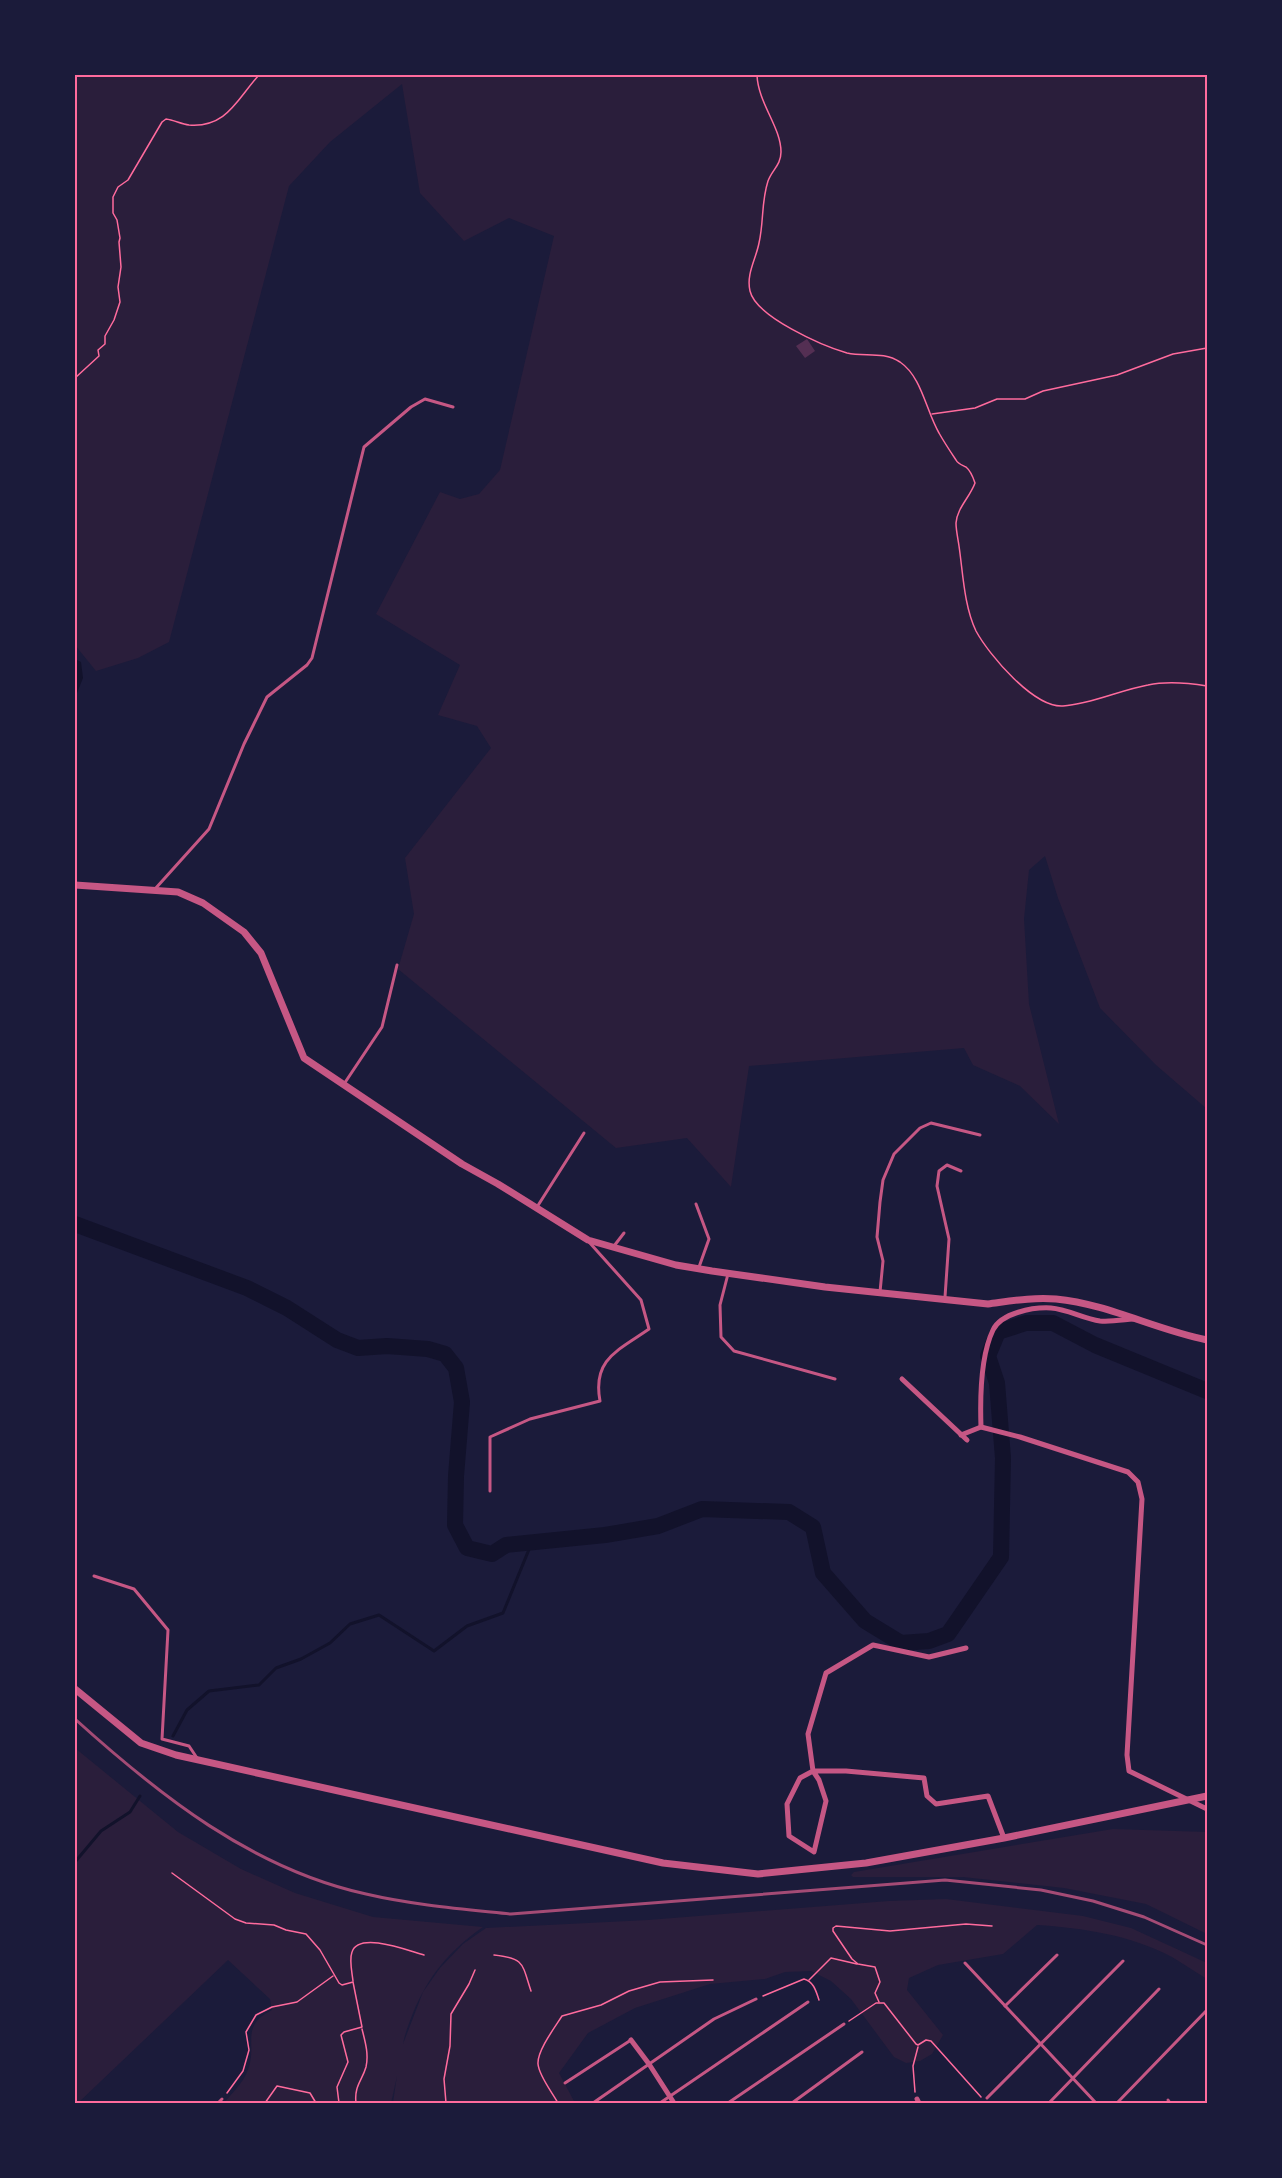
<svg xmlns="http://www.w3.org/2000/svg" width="1282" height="2178" font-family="Ubuntu,sans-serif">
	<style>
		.green { fill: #2a1e3b }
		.water { fill: #12122b }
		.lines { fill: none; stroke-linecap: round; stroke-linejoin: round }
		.stream { stroke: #12122b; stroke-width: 3 }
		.river { stroke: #12122b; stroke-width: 16 }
		.building { fill: #542f53 }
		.path { stroke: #ff6b9d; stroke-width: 1.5 }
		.service { stroke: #c65784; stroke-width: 3 }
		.minor { stroke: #c65784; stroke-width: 5 }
		.tertiary { stroke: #c65784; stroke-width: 7 }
		.rail { stroke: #a44b75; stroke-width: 3 }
		.neatline { fill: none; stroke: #ff6b9d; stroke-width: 2 }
	</style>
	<rect width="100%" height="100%" fill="#1b1b3a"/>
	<g class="green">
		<path d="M75 75H1207V1109L1156 1065 1100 1008 1058 898 1045 856 1029 870 1024 919 1029 1004 1059 1124 1020 1086 973 1065 964 1048 749 1066 731 1187 687 1138 616 1148 398 969 414 914 405 858 491 748 477 726 438 715 460 665 376 614 440 492 460 499 479 494 500 470 554 236 509 218 464 241 420 193 402 84 330 142 289 186 169 642 138 658 96 671 75 645Z"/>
		<path d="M75 1748 178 1832 241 1869 295 1893 373 1917 483 1927C450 1950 428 1976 413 2013 409 2023 405 2033 403 2044L423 1992 440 1968 463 1944 486 1928 648 1920 889 1901 946 1899 1083 1916 1131 1928 1207 1963V1979C1195 1972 1184 1964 1172 1957 1131 1935 1083 1928 1037 1925L1003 1954 938 1965 909 1978 907 1990 943 2035 932 2054 920 2061 906 2063 894 2057 851 1999 831 1981 811 1971 785 1972 765 1979 710 1984 635 2008 588 2033 559 2073 575 2103H393L397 2076 391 2103H224C231 2094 243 2083 247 2072 259 2045 238 2027 272 2010L270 1999 228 1960 78 2103H75Z"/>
		<path d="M1113 1829 1207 1832V1934L1146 1904 1064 1888 963 1877H853L851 1875 854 1872Z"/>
	</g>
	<path class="water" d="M75 659 81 662 83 678 75 698Z"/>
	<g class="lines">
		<g class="stream">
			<path d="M173 1736 187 1710 209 1691 259 1685 276 1668 301 1659 330 1643 350 1624 379 1615 434 1651 467 1626 503 1613 532 1542"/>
			<path d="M75 1862 101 1831 130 1812 140 1796"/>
		</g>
		<path class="river" d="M75 1224 247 1288 287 1308 337 1340 358 1348 387 1346 428 1349 445 1354 456 1368 462 1402 456 1476 455 1525 467 1548 492 1554 506 1545 605 1535 658 1526 702 1509 789 1512 813 1527 823 1573 865 1621 901 1643 929 1641 948 1634 1001 1557 1003 1458 997 1383 988 1356 998 1332 1026 1323H1053L1095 1345 1207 1391"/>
	</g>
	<path class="building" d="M807 339 815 351 805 358 796 346Z"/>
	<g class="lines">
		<g class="path">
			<path d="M757 75C758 103 781 127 781 152 781 165 772 170 768 181 761 203 764 221 759 243 756 259 746 274 750 291 756 317 823 346 847 353 865 357 883 351 900 362 922 377 926 411 939 433 944 442 950 451 956 460 958 464 962 465 966 467 971 471 973 477 975 483 970 497 957 508 956 523 956 530 958 539 959 546 963 573 964 606 976 631 989 655 1034 708 1063 706 1092 704 1120 690 1148 685 1166 681 1189 683 1207 686"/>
			<path d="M75 378 99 356 98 350 105 344V336L114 320 120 302 118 287 121 267 119 242 120 238 117 220 113 213V197L118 187 128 180 162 122 166 119C174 120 181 124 189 125 227 128 237 99 259 75"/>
			<path d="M932 414 975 408 997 399H1025L1043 391 1117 375 1173 354 1207 348"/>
			<path d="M172 1873 235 1919 246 1923 274 1925 286 1930 306 1934 320 1950 339 1983 342 1985 353 1982 362 2027 344 2032 341 2035 348 2062 337 2087 339 2103"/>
			<path d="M494 1955C525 1958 522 1964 531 1991"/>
			<path d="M809 1980 831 1958 857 1964"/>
			<path d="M353 1981C352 1972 349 1960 352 1952 359 1931 409 1951 424 1955"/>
			<path d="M763 1996 804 1979C814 1982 816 1991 819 2000"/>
			<path d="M879 2002 875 1993 880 1982 875 1967 858 1964 852 1959 833 1931V1928L836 1926 890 1931 966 1924 992 1926"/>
			<path d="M849 2021 876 2003H884L916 2044 918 2045 926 2040 931 2041 981 2097"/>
			<path d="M915 2092 913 2066 918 2047"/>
			<path d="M227 2093 243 2071 249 2050 246 2032 256 2015 272 2007 297 2002 333 1976"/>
			<path d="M265 2103 277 2086 310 2093 316 2103"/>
			<path d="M356 2103C354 2086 362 2081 366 2067 369 2054 365 2041 362 2029"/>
			<path d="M446 2103 444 2079 450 2046 451 2014 469 1984 475 1970"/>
			<path d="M558 2103C552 2092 539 2076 538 2064 537 2051 555 2027 562 2016L601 2005 629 1991 660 1982 713 1980"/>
		</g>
		<g class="service">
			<path d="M155 889 209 829 244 744 267 697 307 665 312 658 364 447 411 407 425 399 453 407"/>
			<path d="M344 1084 382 1027 397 965"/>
			<path d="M696 1204 709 1239 699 1267"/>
			<path d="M537 1207 584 1133"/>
			<path d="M614 1246 624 1233"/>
			<path d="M728 1274 720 1305 721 1337 734 1351 835 1379"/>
			<path d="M880 1292 883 1261 877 1237 880 1202 883 1180 894 1154 920 1128 931 1123 980 1135"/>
			<path d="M945 1297 949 1239 937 1186 939 1171 947 1165 961 1171"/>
			<path d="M490 1491V1437L530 1419 600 1401C592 1359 619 1350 649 1329L641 1300 589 1242"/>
			<path d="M94 1576 134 1589 168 1630 162 1739 189 1746 197 1758"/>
			<path d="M965 1963 1096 2103"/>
			<path d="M1005 2006 1057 1955"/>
			<path d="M565 2083 631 2040"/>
			<path d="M987 2098 1123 1961"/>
			<path d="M1168 2100 1170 2103"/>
			<path d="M218 2103 222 2099"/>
			<path d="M593 2103 714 2019 756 1999"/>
			<path d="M660 2103 808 2002"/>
			<path d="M728 2103 844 2024"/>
			<path d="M792 2103 862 2052"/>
			<path d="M1049 2103 1159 1989"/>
			<path d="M1117 2103 1207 2010"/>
		</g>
		<g class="minor">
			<path d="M902 1379 967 1440"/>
			<path d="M981 1427C980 1398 980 1357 993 1330 1001 1313 1033 1307 1051 1308 1067 1309 1084 1319 1100 1321 1110 1322 1122 1320 1133 1319"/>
			<path d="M961 1435 981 1427 1020 1437 1128 1472 1138 1482 1142 1499 1127 1755 1129 1771 1207 1809"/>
			<path d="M966 1648 929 1657 873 1645 826 1673 808 1734 813 1771 819 1780 826 1801 814 1852 789 1836 787 1804 800 1778 813 1771H846L924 1778 927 1796 936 1804 988 1796 1004 1838"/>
			<path d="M631 2040 649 2064 674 2103"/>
			<path d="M917 2099 919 2103"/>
		</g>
		<g class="tertiary">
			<path d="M75 885 178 892 203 903 244 932 261 953 304 1058 462 1164 498 1184 588 1240 676 1265 712 1271 825 1287 988 1304C1011 1301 1033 1297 1056 1299 1108 1304 1156 1330 1207 1340"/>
			<path d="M75 1689 141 1743 176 1755 663 1863 758 1874 866 1863 1004 1838 1207 1796"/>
		</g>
		<path class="rail" d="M75 1719C159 1795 252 1869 366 1894 413 1905 463 1909 511 1914L945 1880 1041 1890 1093 1901 1144 1917 1207 1945"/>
	</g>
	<rect width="1282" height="2178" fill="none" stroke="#1b1b3a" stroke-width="153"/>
	<rect x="76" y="76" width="1130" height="2026" class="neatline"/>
</svg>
